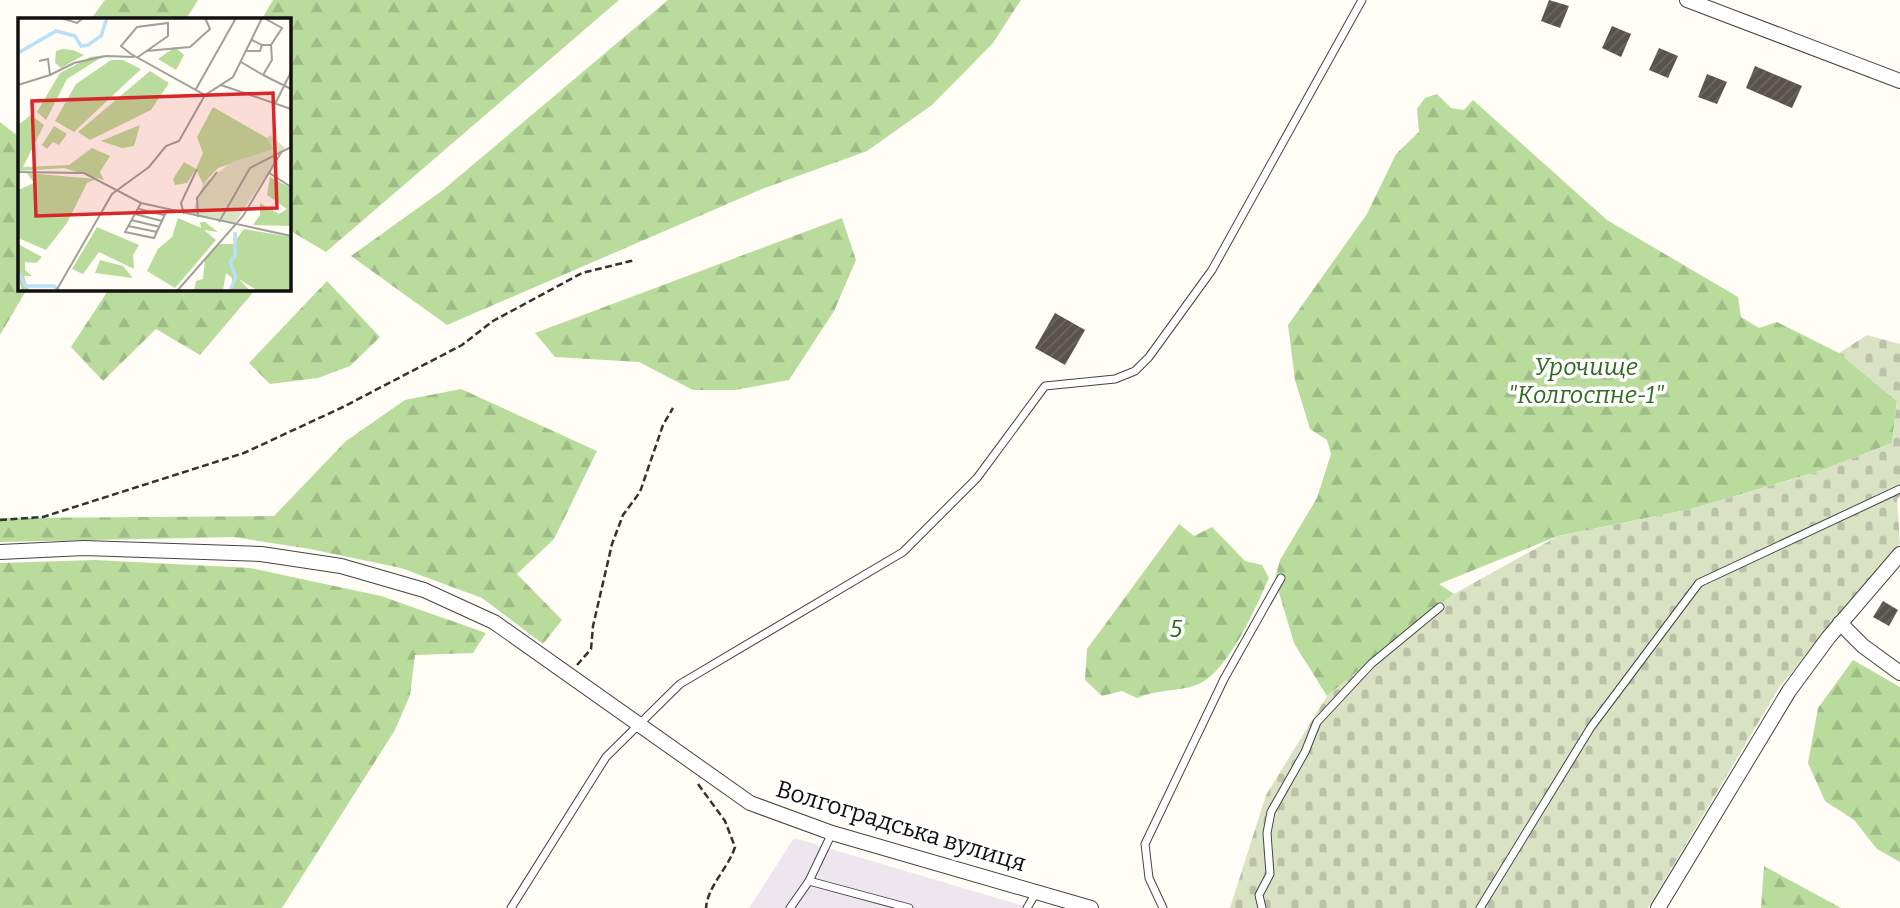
<svg xmlns="http://www.w3.org/2000/svg" width="1900" height="908" font-family="Bitter,serif">
	<style>
		.industrial { fill: #eee6ef }
		.forest { fill: url(#forest-firs) }
		.cemetery { fill: url(#cemetery-stones) }
		.building { fill: url(#building-hatch) }
		.lines { fill: none; stroke-linecap: round; stroke-linejoin: round }
		.service-casing { stroke: #444; stroke-width: 9 }
		.minor-casing { stroke: #444; stroke-width: 16 }
		.path { stroke: #333; stroke-width: 2.5; stroke-dasharray: 7 3.5; stroke-linecap: butt }
		.service { stroke: #fff; stroke-width: 7 }
		.minor { stroke: #fff; stroke-width: 14 }
		.labels { text-anchor: middle; dominant-baseline: central; stroke-width: 7; stroke-linejoin: round; paint-order: stroke }
		.park-label { font-size: 24px; font-style: italic; fill: #2f6b1f; stroke: #fff }
		.street-label { font-size: 24px; fill: #111; stroke: #fff }
		.inset-river { fill: none; stroke: #b9e0f7; stroke-width: 3.5 }
		.inset-road { fill: none; stroke: #a09f9a; stroke-width: 2 }
		.view { fill: #d62828; fill-opacity: 0.15; stroke: #d62828; stroke-width: 3.5 }
		.inset-edge { fill: none; stroke: #111; stroke-width: 3.5 }
	</style>
	<defs>
		<pattern id="forest-firs" width="22" height="20" patternUnits="userSpaceOnUse" patternTransform="scale(1.75)"><rect width="22" height="20" fill="#b9dc9c"/><path d="M5 1l3.5 6h-7zM16 11l3.5 6h-7z" fill="#9ebc85"/></pattern>
		<pattern id="cemetery-stones" width="16" height="16" patternUnits="userSpaceOnUse" patternTransform="scale(1.75)"><rect width="16" height="16" fill="#d9e3c4"/><path d="M2 7V4a2 2 0 0 1 4 0v3zM10 15v-3a2 2 0 0 1 4 0v3z" fill="#b9c2a7"/></pattern>
		<pattern id="building-hatch" width="6" height="6" patternUnits="userSpaceOnUse" patternTransform="scale(1.75)"><rect width="6" height="6" fill="#5a524d"/><path d="M-1 1l2-2M0 6l6-6M5 7l2-2" fill="none" stroke="#6d6662"/></pattern>
	</defs>
	<rect width="100%" height="100%" fill="#fffdf5"/>
	<path class="industrial" d="M794 838 1031 908H749Z"/>
	<g class="forest">
		<path d="M105 0H198L186 19H91Z"/>
		<path d="M273 0H619L326 252 289 230V19H262Z"/>
		<path d="M668 0H1021L993 43 932 105 867 151 762 189 447 325 351 256 443 190Z"/>
		<path d="M1437 94 1451 108 1464 110 1473 100 1607 220 1738 297 1741 317 1759 328 1777 322 1839 353 1897 401 1892 443 1820 471 1691 509 1558 536 1439 584 1454 594 1327 696 1294 643 1275 579 1280 560 1317 498 1331 454 1327 440 1310 429 1295 380 1288 325 1367 214 1396 154 1419 132 1417 109 1425 98Z"/>
		<path d="M0 122 19 137V289H27L0 335Z"/>
		<path d="M842 218 856 260 834 311 789 380 735 390H693L639 362 555 357 535 333Z"/>
		<path d="M327 281 380 337 350 366 318 378 270 384 249 363Z"/>
		<path d="M109 289H256L200 355 156 329 103 381 71 347Z"/>
		<path d="M461 389 597 451 554 539 517 574 562 620 543 644 482 598 401 568 310 549 234 537 0 542V518L274 516 346 441 405 400Z"/>
		<path d="M1179 524 1194 536 1212 527 1245 561 1262 565 1269 578C1256 607 1227 675 1196 685 1177 692 1157 689 1137 698L1122 691 1102 696 1085 680 1087 649Z"/>
		<path d="M95 560 250 568 381 596 486 633 473 653 415 655 410 695 395 730 282 908H0V563Z"/>
		<path d="M1853 660 1900 687V862L1877 849 1854 820 1825 801 1808 763 1818 708Z"/>
		<path d="M1764 866 1841 908H1761Z"/>
	</g>
	<path class="cemetery" d="M1867 335 1900 344V496L1897 499 1900 544 1780 686 1648 908H1230L1266 795 1327 696 1454 594 1558 536 1691 509 1820 471 1892 443 1897 401 1839 353Z"/>
	<g class="building">
		<path d="M1549 0 1569 6 1560 28 1541 21Z"/>
		<path d="M1612 26 1631 34 1621 57 1602 48Z"/>
		<path d="M1659 48 1678 56 1668 78 1649 70Z"/>
		<path d="M1755 66 1802 86 1792 108 1746 88Z"/>
		<path d="M1707 74 1727 82 1717 104 1698 97Z"/>
		<path d="M1055 313 1085 330 1065 365 1035 348Z"/>
		<path d="M1883 601 1898 610 1889 626 1873 617Z"/>
	</g>
	<g class="lines">
		<defs>
			<g id="service">
				<path d="M809 881 909 908"/>
				<path d="M511 908 606 757 680 684 903 552 977 478 1045 386 1115 379 1135 371 1149 357 1212 270 1362 0"/>
				<path d="M790 908 809 881 832 833"/>
				<path d="M1027 908 1037 891"/>
				<path d="M1163 908 1149 878 1145 844 1224 679 1281 578"/>
				<path d="M1262 908 1259 895 1270 874 1267 833 1271 812 1305 752 1317 722 1371 664 1440 607"/>
				<path d="M1480 908 1591 727 1699 583 1900 489"/>
			</g>
			<g id="minor">
				<path d="M1687 0 1900 81"/>
				<path d="M0 552 84 548 261 554 341 566 424 590 494 622 750 803 832 833 1091 908"/>
				<path d="M1840 623 1863 646 1900 673"/>
				<path d="M1658 908 1789 691 1828 638 1900 554"/>
			</g>
		</defs>
		<use href="#service" class="service-casing"/>
		<use href="#minor" class="minor-casing"/>
		<g class="path">
			<path d="M0 520 43 517 244 453 343 407 462 345 493 321 582 273 635 260"/>
			<path d="M577 665 591 649 593 626 612 544 623 515 640 492 663 425 673 408"/>
			<path d="M698 784 725 821 735 847C728 869 708 885 706 908"/>
		</g>
		<use href="#service" class="service"/>
		<use href="#minor" class="minor"/>
	</g>
	<g class="labels">
		<g class="park-label">
			<text x="1586" y="367">Урочище<tspan x="1586" dy="28">"Колгоспне-1"</tspan></text>
			<text x="1176" y="629">5</text>
		</g>
		<g class="street-label">
			<text transform="translate(901 826) rotate(17)">Волгоградська вулиця</text>
		</g>
	</g>
	<g transform="translate(18 18)">
		<rect width="273" height="273" fill="#fffdf5"/>
		<path d="M157 29 166 37 158 52 140 41ZM45 31 55 32 66 37 43 50 37 45 38 33ZM87 37 49 61 28 102 19 94 42 55 72 39ZM93 42H105L123 51 56 114 37 103 58 66ZM132 53 151 65 133 92 72 122 60 114ZM195 89 249 120 256 131 200 150 185 166 178 151 169 165 157 167 155 161 166 144 178 151 185 135 179 119ZM13 97 26 107 5 149 51 147 74 130 92 138 82 154 86 162 46 150 0 153V107ZM122 107 116 128 104 130 83 123ZM36 108 49 116 41 127 35 124 29 131 24 127ZM9 155 78 161 69 165 49 205 28 232 0 220V172L16 165ZM252 159 273 170V208L235 207 242 197V185L261 196 269 191 249 177ZM160 200 183 210 182 204H187L200 214 186 212 198 222 157 270 129 253 140 231 154 219ZM79 209 121 227 115 237 116 251 81 234 65 256 54 251ZM226 211 273 219V273H240L221 261 232 273H214V260L208 255 205 272 176 273 178 263 185 261 187 240 202 226H215ZM0 226 24 239 18 245 7 244V252L14 258H6L11 273H4L0 257ZM82 242 105 248 115 260 77 255Z" fill="#b9dc9c"/>
		<path d="M252 117 267 130 257 138 258 143 216 206 174 196 185 166 214 144 256 131 249 120Z" fill="#d9e3c4"/>
		<path class="inset-river" d="M0 35 38 13 57 18 63 28 70 27 83 18 89 0M0 254 8 268H36L42 273M212 273 218 259 212 244 217 238V214"/>
		<path class="inset-road" d="M43 0 59 5 65 0M244 27H253L264 10 246 0M128 33 172 29 192 11 187 0M229 33H242L244 27 234 22M120 39 150 18V5L119 9 103 28 113 36 187 77 215 59 244 0M223 44 245 57 254 42 253 27M32 57 56 45 88 38 116 39M245 57 273 71M0 67 32 57 30 41 21 43M203 67 273 91M178 71 218 0M257 86 273 54M0 154 66 155 123 185 273 218M250 154 273 169M123 185 107 214 136 220 149 192M121 191 146 197M117 196 144 203M166 196 163 185 179 151M180 199 179 180 199 154M113 202 142 209M201 204 232 150 273 129M110 208 139 214M38 273 94 176 131 149 148 128 161 123 187 77M159 273 225 198 264 133"/>
		<path class="view" d="M255 75 259 190 18 198 14 83Z"/>
		<rect width="273" height="273" class="inset-edge"/>
	</g>
</svg>
